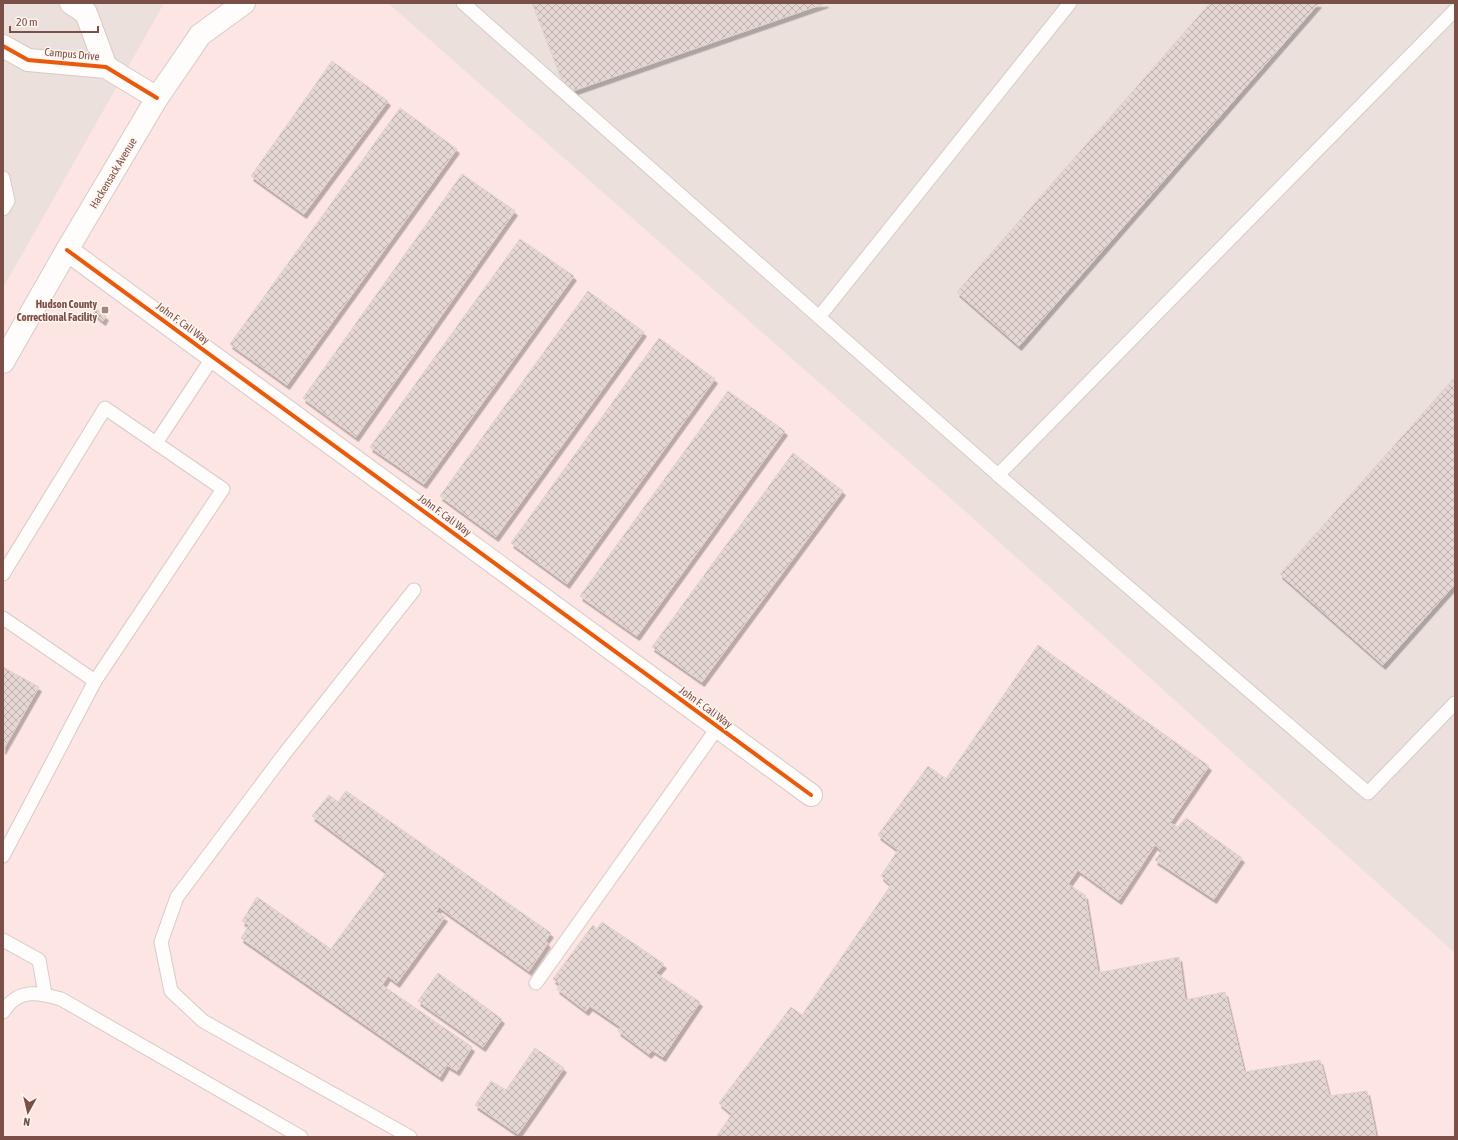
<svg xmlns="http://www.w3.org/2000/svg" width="1458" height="1140" font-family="'Asap Condensed',sans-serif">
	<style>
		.commercial { fill: #fce5e2 }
		.industrial { fill: #ebe0dc }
		.building { fill: url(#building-cross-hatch); stroke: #e1d2cd; filter: url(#shadow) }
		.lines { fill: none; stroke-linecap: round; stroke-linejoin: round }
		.lane-casing { stroke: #d7cbc8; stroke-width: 15 }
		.street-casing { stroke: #d7cbc8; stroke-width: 24 }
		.lane { stroke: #fefdfc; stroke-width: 13 }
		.street { stroke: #fefdfc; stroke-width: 22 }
		.cycleway-casing { stroke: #fff5ee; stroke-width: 6 }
		.cycleway { stroke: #e8590c; stroke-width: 4 }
		.poi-dot { fill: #a58781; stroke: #fff5ee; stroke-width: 1.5 }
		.labels { text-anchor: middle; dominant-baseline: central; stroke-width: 3; stroke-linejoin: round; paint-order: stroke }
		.street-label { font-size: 11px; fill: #794f48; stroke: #fff5ee }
		.poi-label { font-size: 11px; font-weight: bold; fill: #794f48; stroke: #fff5ee; text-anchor: end }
	</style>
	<defs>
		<pattern id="building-cross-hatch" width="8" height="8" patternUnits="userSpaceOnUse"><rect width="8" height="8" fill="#e5d7d3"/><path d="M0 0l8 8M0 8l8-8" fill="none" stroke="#beb1ad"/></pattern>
		<filter id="shadow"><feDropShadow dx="2.5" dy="4.5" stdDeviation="0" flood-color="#0004"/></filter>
	</defs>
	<rect width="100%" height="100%" fill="#f8f0ec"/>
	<rect class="commercial" x="3" y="3" width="1452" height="1134"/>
	<g class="industrial">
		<path d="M3 3H164L3 288Z"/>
		<path d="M388 3H1455V953L956 503Z"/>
	</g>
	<g class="building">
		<path d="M532 3H826L567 93Z"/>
		<path d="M1210 3H1319L1019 346 957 292Z"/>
		<path d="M332 61 388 101 304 214 251 176Z"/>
		<path d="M400 108 457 149 287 385 230 344Z"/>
		<path d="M462 174 515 211 356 437 303 398Z"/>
		<path d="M520 239 574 276 424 484 370 447Z"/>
		<path d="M588 291 644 332 496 537 440 496Z"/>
		<path d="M96 309 106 316 103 321 93 313Z"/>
		<path d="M659 338 715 379 567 584 511 543Z"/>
		<path d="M1455 377V584L1383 665 1280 574Z"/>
		<path d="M728 391 785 431 637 636 580 596Z"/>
		<path d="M793 453 843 491 702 682 652 647Z"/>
		<path d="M1038 645 1209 766 1170 823 1178 827 1186 818 1242 858 1214 899 1155 860 1162 851 1155 845 1119 900 1078 870 1068 884 1085 895 1098 973 1179 957 1185 1000 1225 992 1244 1072 1320 1060 1329 1096 1367 1091 1376 1137H716L732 1114 719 1103 791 1007 802 1015 891 885 881 876 898 850 878 835 928 766 946 779Z"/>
		<path d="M3 667 39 687 3 750Z"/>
		<path d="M346 791 551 933 545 941 548 943 529 971 439 907 436 912 445 917 397 983 388 976 382 985 472 1047 457 1071 447 1065 440 1077 241 938 249 925 242 921 257 897 331 949 387 872 312 816 329 795 338 802Z"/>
		<path d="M602 922 664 964 656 973 700 1002 663 1057 652 1050 649 1054 618 1031 621 1027 590 1006 586 1011 557 989 560 984 553 979 593 925 597 929Z"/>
		<path d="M438 973 502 1019 483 1047 418 1001Z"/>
		<path d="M535 1048 564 1068 518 1134 475 1105 491 1081 506 1090Z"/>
	</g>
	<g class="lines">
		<defs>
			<g id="lane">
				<path d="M463 3 998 475"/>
				<path d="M1455 10 998 475 1368 793 1455 703"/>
				<path d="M3 178 8 201 3 209"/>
				<path d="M819 317 1070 3"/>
				<path d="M156 443 213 357"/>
				<path d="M3 574 105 408 223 489 95 681 3 856"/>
				<path d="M3 618 95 681"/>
				<path d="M3 940 39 960 45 994"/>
				<path d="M536 983 718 727"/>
				<path d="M3 1012C18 988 38 992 61 999L301 1137"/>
				<path d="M410 1137 203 1021 171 991 161 942 177 897 285 753 414 590"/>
			</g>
			<g id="street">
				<path d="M71 3 86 13 106 67"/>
				<path d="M3 46 28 60 106 67 157 98"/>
				<path d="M67 250 811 795"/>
				<path d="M3 362 67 250 157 98 192 47 200 35 244 3"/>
			</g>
		</defs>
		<use href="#lane" class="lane-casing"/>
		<use href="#street" class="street-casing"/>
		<use href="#lane" class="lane"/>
		<use href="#street" class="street"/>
		<defs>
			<g id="cycleway">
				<path d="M3 46 28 60 106 67 157 98"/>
				<path d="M67 250 811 795"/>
			</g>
		</defs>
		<use href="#cycleway" class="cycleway-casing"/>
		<use href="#cycleway" class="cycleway"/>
	</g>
	<rect class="poi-dot" x="101" y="306" width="8" height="8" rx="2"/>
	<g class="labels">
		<g class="street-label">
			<text transform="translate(72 54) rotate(5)">Campus Drive</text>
			<text transform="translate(113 173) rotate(-59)">Hackensack Avenue</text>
			<text transform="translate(183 323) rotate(36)">John F. Cali Way</text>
			<text transform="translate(445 515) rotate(36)">John F. Cali Way</text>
			<text transform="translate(706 707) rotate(36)">John F. Cali Way</text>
		</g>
		<g class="poi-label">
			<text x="97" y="304">Hudson County<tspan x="97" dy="13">Correctional Facility</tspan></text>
		</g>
	</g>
	<rect width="1458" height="1140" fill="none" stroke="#794f48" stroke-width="8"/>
	<g transform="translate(28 1112) rotate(188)" stroke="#fff5ee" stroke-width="3" paint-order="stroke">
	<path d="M0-3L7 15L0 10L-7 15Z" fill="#794f48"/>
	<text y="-6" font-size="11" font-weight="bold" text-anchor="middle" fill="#794f48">N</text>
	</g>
	<path d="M10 26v6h88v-6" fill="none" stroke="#794f48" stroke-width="2"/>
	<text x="16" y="26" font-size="12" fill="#794f48" stroke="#fff5ee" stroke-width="3" paint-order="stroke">20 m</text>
</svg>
